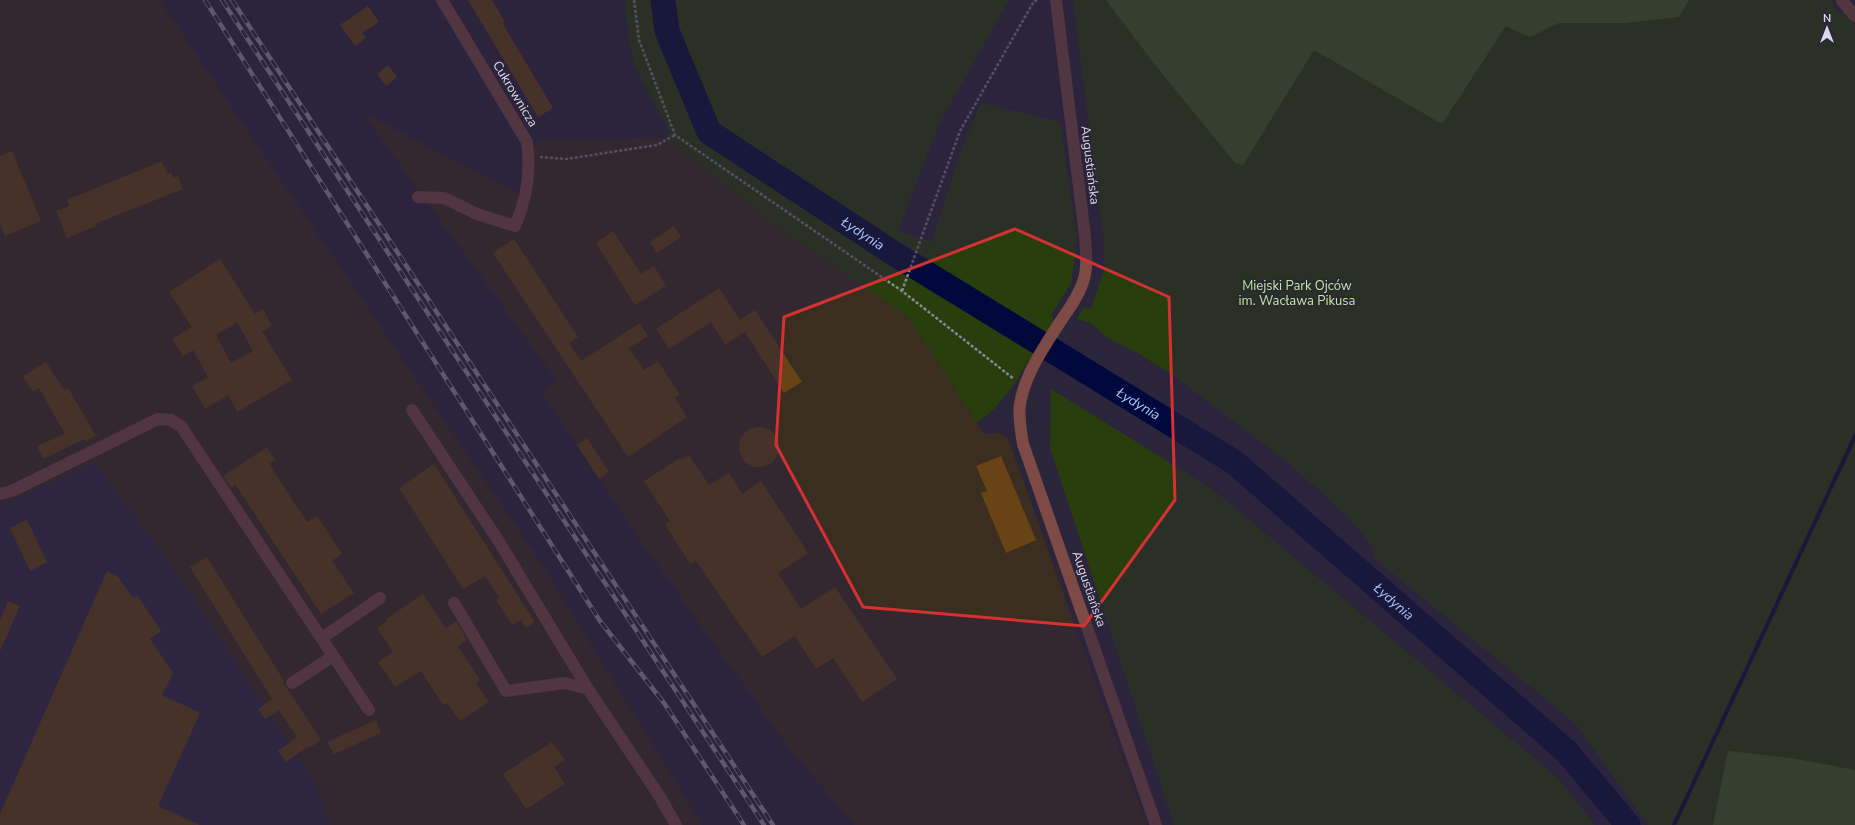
<svg xmlns="http://www.w3.org/2000/svg" width="1855" height="825" font-family="'Nunito Sans',sans-serif">
	<style>
		.built { fill: #322947 }
		.industrial { fill: #3c2d21 }
		.green { fill: #283f0d }
		.forest { fill: #426020 }
		.lines { fill: none; stroke-linecap: round; stroke-linejoin: round }
		.stream { stroke: #01083c; stroke-width: 4 }
		.river { stroke: #01083c; stroke-width: 25 }
		.building { fill: #684315; fill-rule: evenodd }
		.path { stroke: #8b8699; stroke-width: 2.5; stroke-dasharray: 3 2; stroke-linecap: butt }
		.minor { stroke: #7e4a45; stroke-width: 12 }
		.rail-casing { stroke: #9b96a9; stroke-width: 4.5 }
		.rail { stroke: #2b253c; stroke-width: 3; stroke-dasharray: 9; stroke-linecap: butt }
		.marked { fill: none; stroke: #d63132; stroke-width: 3; stroke-linejoin: round }
		.labels { text-anchor: middle; dominant-baseline: central; stroke-width: 3; stroke-linejoin: round; paint-order: stroke }
		.street-label { font-size: 13px; fill: #dcd8e8; stroke: #2b253c }
		.park-label { font-size: 13px; fill: #bdec90; stroke: #2b253c }
		.water-label { font-size: 14px; font-style: italic; fill: #abc4f7; stroke: #2b253c }
	</style>
	<rect width="100%" height="100%" fill="#2b253c"/>
	<path class="built" d="M95 462 175 570 320 791 327 825H0V506Z"/>
	<g class="industrial">
		<path d="M0 0H159L542 565 702 825H327L320 791 175 570 95 463 0 506Z"/>
		<path d="M362 112 519 194 536 141 666 137 778 227 908 317 984 434 998 433 1008 438 1146 825H855L788 747 639 539 542 392 557 381Z"/>
	</g>
	<g class="green">
		<path d="M625 0H1009L938 126 898 231 932 242 961 150 981 103 1060 122 1077 237 1071 283 1051 315 1057 327 1036 361 1029 360 1013 386 994 409 977 423 908 317 780 229 666 137 670 132 634 65 629 41Z"/>
		<path d="M1073 0H1106L1152 61 1235 162 1243 165 1314 50 1442 124 1506 26 1530 37 1559 23H1625L1679 17 1689 0H1830L1838 12H1846L1855 25V825H1648L1576 724 1374 558 1373 547 1348 517 1289 463 1174 376 1138 353 1108 338 1089 322 1077 319 1084 307 1091 309 1104 270V242Z"/>
		<path d="M1051 389 1212 489 1558 778 1595 825H1174L1050 448Z"/>
	</g>
	<g class="forest">
		<path d="M1106 0H1689L1679 17 1625 23H1559L1530 37 1506 26 1442 124 1314 50 1243 165 1235 163 1152 61Z"/>
		<path d="M1728 751 1791 758 1855 770V825H1713Z"/>
	</g>
	<g class="lines">
		<path class="stream" d="M1674 825 1855 436"/>
		<path class="river" id="s1" d="M663 0 667 31 709 132 890 251 1234 462 1566 751 1628 825"/>
	</g>
	<g class="building">
		<path d="M468 0H492L505 22 503 24 553 108 538 117Z"/>
		<path d="M368 6 379 22 362 33 366 38 355 46 340 25Z"/>
		<path d="M388 65 397 77 386 86 377 74Z"/>
		<path d="M12 151 41 221 5 236 0 223V156Z"/>
		<path d="M162 161 167 174 171 172 173 178 178 176 183 189 95 224 96 226 67 238 56 211 69 206 67 200Z"/>
		<path d="M674 226 681 237 657 253 650 242Z"/>
		<path d="M613 231 641 274 654 266 666 286 635 305 596 243Z"/>
		<path d="M514 239 578 337 569 343 581 361 640 323 648 336 629 348 644 370 658 361 680 395 675 398 687 417 628 457 493 253Z"/>
		<path d="M220 259 255 314 263 309 272 326 262 331 292 380 237 412 228 395 205 409 192 386 208 377 193 350 183 356 172 339 192 327 169 292ZM237 322 253 351 231 363 216 335Z"/>
		<path d="M719 288 740 320 755 310 802 382 784 393 745 332 725 345 711 322 669 349 656 329Z"/>
		<path d="M46 362 64 390 68 388 96 436 86 441 84 439 43 459 37 446 65 434 39 388 33 392 23 376Z"/>
		<circle cx="759" cy="447" r="20"/>
		<path d="M587 438 609 472 599 479 577 445Z"/>
		<path d="M267 447 275 460 269 464 307 522 317 516 342 554 332 561 354 593 321 614 235 484 231 488 223 476Z"/>
		<path d="M689 455 709 485 729 473 742 494 761 481 808 553 778 573 801 609 835 587 897 679 862 702 833 658 816 669 795 636 762 657 696 561 690 564 665 524 670 521 644 481 680 458 681 460Z"/>
		<path d="M1001 456 1036 540 1006 553 981 493 987 491 976 466Z"/>
		<path d="M434 464 535 622 526 628 521 620 512 625 496 600 499 598 485 576 463 589 399 488Z"/>
		<path d="M27 520 47 562 30 571 10 528Z"/>
		<path d="M207 557 284 681 283 682 321 740 309 748 308 746 286 762 278 751 297 737 279 710 265 719 258 709 272 699 190 567Z"/>
		<path d="M107 571 118 577 133 598 137 595 161 631 150 639 173 673 162 695 200 713 158 806 200 825H0V814Z"/>
		<path d="M423 594 446 628 456 621 467 640 458 646 480 680 476 683 489 702 460 721 447 703 443 705 421 671 395 687 378 662 393 652 377 628 388 621 386 619Z"/>
		<path d="M8 601 20 606 0 651V620Z"/>
		<path d="M376 720 381 733 334 754 327 742Z"/>
		<path d="M552 742 565 760 554 767 565 784 526 809 503 774Z"/>
	</g>
	<g class="lines">
		<g class="path">
			<path d="M634 0 639 40 675 135 902 291 1014 379"/>
			<path d="M540 157 566 159 657 145 675 135"/>
			<path d="M902 291 960 131 1034 1 1038 0"/>
		</g>
		<g class="minor">
			<path d="M1056 0 1085 236C1086 251 1088 268 1083 282 1078 297 1069 309 1060 322 1044 347 1025 374 1020 404 1018 417 1021 431 1023 444L1156 825"/>
			<path d="M1844 0 1842 1 1855 16"/>
			<path d="M418 197 444 198 477 214 515 226C527 199 531 171 527 142L442 0"/>
			<path d="M412 410 498 540 588 689"/>
			<path d="M0 494 12 491 158 419 171 420 181 426 369 710"/>
			<path d="M454 603 506 691 565 683 588 689 660 797 676 825"/>
			<path d="M322 638 380 598"/>
			<path d="M292 683 333 656"/>
		</g>
		<defs>
			<g id="rail">
				<path d="M205 0 600 621 664 703 744 825"/>
				<path d="M222 0 764 825"/>
				<path d="M232 0 773 825"/>
			</g>
		</defs>
		<use href="#rail" class="rail-casing"/>
		<use href="#rail" class="rail"/>
	</g>
	<path d="M0 0H1855V825H0ZM1015 229 1169 297 1175 500 1084 626 863 607 776 445 784 317Z" fill="#2b253c" fill-opacity=".55" fill-rule="evenodd"/>
	<path class="marked" d="M1015 229 1169 297 1175 500 1084 626 863 607 776 445 784 317Z"/>
	<g class="labels">
		<g class="street-label">
			<text transform="translate(515 94) rotate(59)">Cukrownicza</text>
			<text transform="translate(1090 165) rotate(83)">Augustiańska</text>
			<text transform="translate(1089 589) rotate(71)">Augustiańska</text>
		</g>
		<g class="park-label">
			<text x="1297" y="286">Miejski Park Ojców<tspan x="1297" dy="15">im. Wacława Pikusa</tspan></text>
		</g>
		<g class="water-label">
			<text stroke="none"><textPath href="#s1" startOffset="325">Łydynia</textPath></text>
			<text stroke="none"><textPath href="#s1" startOffset="649">Łydynia</textPath></text>
			<text stroke="none"><textPath href="#s1" startOffset="973">Łydynia</textPath></text>
		</g>
	</g>
	<g transform="translate(1827 28)" stroke="#2b253c" stroke-width="3" paint-order="stroke">
	<path d="M0-3L7 15L0 10L-7 15Z" fill="#dcd8e8"/>
	<text y="-6" font-size="11" font-weight="bold" text-anchor="middle" fill="#dcd8e8">N</text>
	</g>
</svg>
